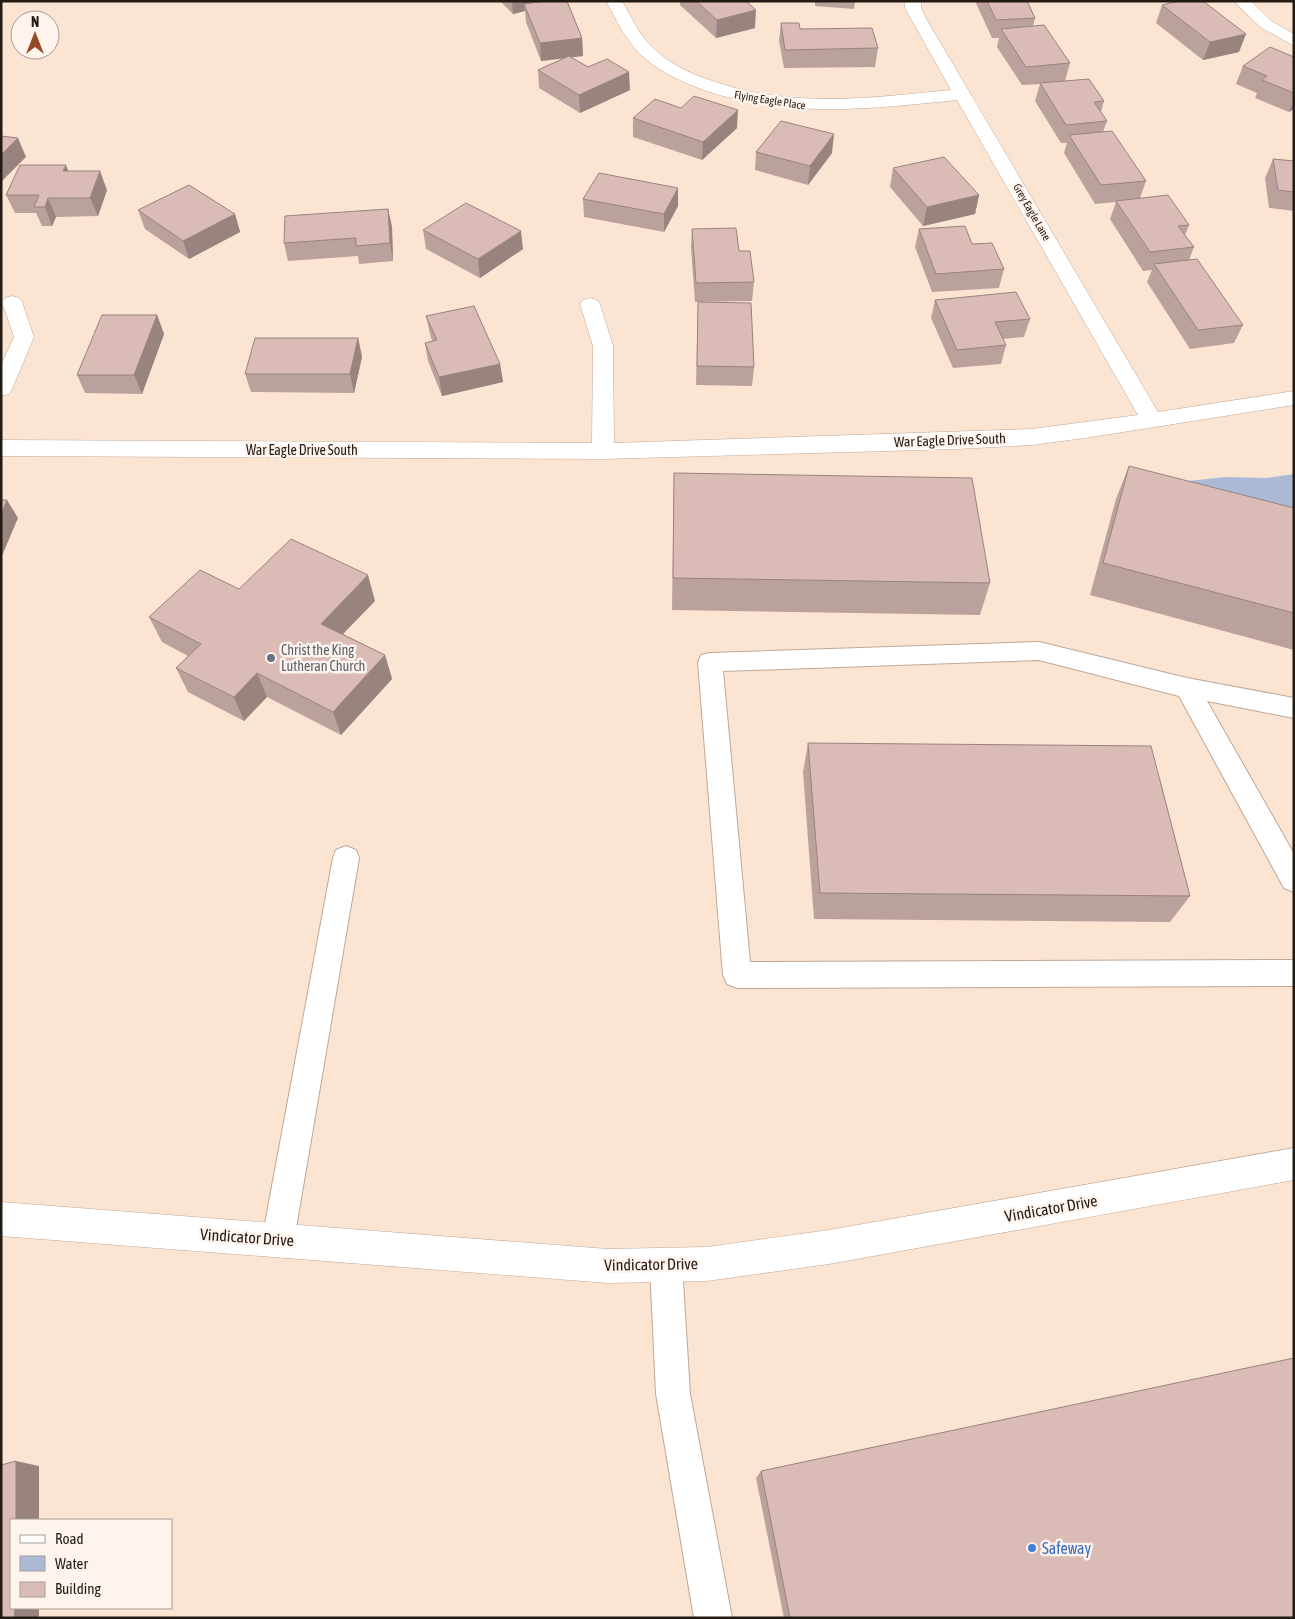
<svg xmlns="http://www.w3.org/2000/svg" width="1295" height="1619" font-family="'Asap Condensed',sans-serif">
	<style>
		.water { fill: #abb9d7 }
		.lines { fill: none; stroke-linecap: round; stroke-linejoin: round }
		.service-casing { stroke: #bfa897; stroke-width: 2 }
		.minor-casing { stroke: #bfa897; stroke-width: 1 }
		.secondary-casing { stroke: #bfa897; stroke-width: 1 }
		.service { fill: #fff; fill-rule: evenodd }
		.minor { fill: #fff; fill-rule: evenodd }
		.secondary { fill: #fff; fill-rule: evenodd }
		.wall { fill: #bba19c }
		.shaded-wall { fill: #99837f }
		.building { fill: #dabbb5; stroke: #99837f }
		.worship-dot { fill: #6b7280; stroke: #fef4ed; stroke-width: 2 }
		.shop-dot { fill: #3f7fe0; stroke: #fef4ed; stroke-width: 2 }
		.labels { text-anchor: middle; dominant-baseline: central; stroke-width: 5; stroke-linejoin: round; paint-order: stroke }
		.far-street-label { font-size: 11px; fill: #221a13; stroke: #fef4ed }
		.street-label { font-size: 14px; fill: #221a13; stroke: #fef4ed }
		.worship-label { font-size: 14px; fill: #5b616d; stroke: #fef4ed; text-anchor: start }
		.near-street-label { font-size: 16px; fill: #221a13; stroke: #fef4ed }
		.near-shop-label { font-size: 16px; fill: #366cbe; stroke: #fef4ed; text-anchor: start }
	</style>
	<rect width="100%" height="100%" fill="#fce4d2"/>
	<path class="water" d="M1294 474V543L1152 485 1225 477 1267 478Z"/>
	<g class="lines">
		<defs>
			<g id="service">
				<path d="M1039 642 1187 678 1294 698V718L1207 701 1294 854V892L1284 888 1179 696 1039 660 723 671 750 962 1294 960V986L737 988 727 984 723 975 698 662 701 655 710 653Z"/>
				<path d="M346 846 356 850 359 858 294 1240 289 1251 278 1256 267 1251 262 1240 333 858 336 850Z"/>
				<path d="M666 1249 677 1254 682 1265 690 1394 732 1618H694L656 1394 650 1265 655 1254Z"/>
			</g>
			<g id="minor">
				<path d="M606 1H622C631 16 638 33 651 46 667 62 688 73 710 80 788 109 870 98 951 90L905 8V1H921V8L928 22 1158 412 1294 391V405L1085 438 1032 445 957 449 603 459 1 456V440L592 443 593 346 580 304 583 300 590 298 597 300 600 304 613 346 614 443 1032 429 1138 415 957 100C870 109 785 119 701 89 678 80 656 70 639 53 625 38 616 19 606 1Z"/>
				<path d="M1234 1H1251L1271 21 1294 34V46L1260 27Z"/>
				<path d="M12 296 19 298 22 302 34 337 12 389 9 394 1 396V365L14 337 2 302 5 298Z"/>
			</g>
			<path id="secondary" d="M1294 1148V1180L829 1264 707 1281 608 1283 1 1236V1202L608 1249 707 1247 829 1230Z"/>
		</defs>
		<use href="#service" class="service-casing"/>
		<use href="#minor" class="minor-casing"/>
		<use href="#secondary" class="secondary-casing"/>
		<use href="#service" class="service"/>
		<use href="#minor" class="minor"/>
		<use href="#secondary" class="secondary"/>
	</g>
	<g class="wall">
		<path d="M500 1H567L582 38 583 56 571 57 630 90 580 113 539 88 538 70 565 58 541 61 526 22 525 11 513 14Z"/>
		<path d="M680 1H746L755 28 716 38 680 5Z"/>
		<path d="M815 1H855L854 9 815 6Z"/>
		<path d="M975 1H1027L1035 18 1033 26 1070 63 1065 81 1104 101 1101 112 1107 121 1103 132 1146 181 1140 198 1189 225 1185 235 1194 247 1189 260 1243 325 1234 343 1190 349 1147 282 1152 270 1143 271 1110 219 1116 202 1095 204 1064 153 1067 143H1061L1035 101 1040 84 1022 85 997 47 999 38H992Z"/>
		<path d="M1162 5 1239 52 1203 60 1156 23Z"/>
		<path d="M781 23 878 48 875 67 784 68 779 41Z"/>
		<path d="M1294 57V109L1289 112 1255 98 1257 93 1236 84 1243 66Z"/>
		<path d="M633 118 737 128 702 160 633 137Z"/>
		<path d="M756 152 832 153 808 185 755 170Z"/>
		<path d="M1273 159 1294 161V211L1269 208 1265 178Z"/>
		<path d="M893 168 979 195 975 214 923 226 890 187Z"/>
		<path d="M69 171 107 190 98 216 56 217 52 226H42L36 213H15L6 195Z"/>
		<path d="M583 199 678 206 664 232 584 217Z"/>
		<path d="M388 209 392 227 393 261 359 264 358 256 288 261 284 243Z"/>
		<path d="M138 210 235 214 240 232 189 259 145 229Z"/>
		<path d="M692 229 739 251 754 282 752 301 695 302 691 247Z"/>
		<path d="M919 229 972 244 1004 269 999 288 932 292 915 247Z"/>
		<path d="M423 230 523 249 480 278 426 249Z"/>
		<path d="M935 300 1030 319 1024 337 1003 339 1006 345 1001 364 953 368 931 318Z"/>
		<path d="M698 302 754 367 752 386 696 385Z"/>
		<path d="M157 315 164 334 142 394 85 393 77 375Z"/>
		<path d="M426 316 500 364 503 382 442 396 428 361 425 343 432 341 430 334Z"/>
		<path d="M358 338 362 357 354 393 251 392 245 374Z"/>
		<path d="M1129 466 1294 508V650L1090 595 1116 499Z"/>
		<path d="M674 473 990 583 980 615 672 610Z"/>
		<path d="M239 589 375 601 343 634 385 655 392 679 341 735 267 697 244 721 188 692 176 668 188 656 162 642 149 617Z"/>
		<path d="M808 743 1190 896 1170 922 814 919 803 772Z"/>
		<path d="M761 1471 1294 1618H784L756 1478Z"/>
	</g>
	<g class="shaded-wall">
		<path d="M512 1H547L524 4 525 11 513 14Z"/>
		<path d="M756 10 755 28 716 38 717 20Z"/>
		<path d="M1246 34 1239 52 1203 60 1210 42Z"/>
		<path d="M582 38 583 56 541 61 540 43Z"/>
		<path d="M629 72 630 90 580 113 579 95Z"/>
		<path d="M1294 100V109L1289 112Z"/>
		<path d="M738 110 737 128 702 160 703 142Z"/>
		<path d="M834 134 832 153 808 185 810 166Z"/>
		<path d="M18 138 26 157 1 182V155Z"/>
		<path d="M66 165 73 183 63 171Z"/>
		<path d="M100 171 107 190 98 216 90 198Z"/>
		<path d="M678 188V206L664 232V214Z"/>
		<path d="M979 195 975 214 923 226 927 207Z"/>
		<path d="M48 198 56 217 52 226 45 207Z"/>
		<path d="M388 209 392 227 393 261 390 243Z"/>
		<path d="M235 214 240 232 189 259 183 241Z"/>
		<path d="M521 231 523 249 480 278 478 259Z"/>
		<path d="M157 315 164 334 142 394 134 375Z"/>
		<path d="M358 338 362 357 354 393 350 374Z"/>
		<path d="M500 364 503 382 442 396 439 377Z"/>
		<path d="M7 500 18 518 1 558V515Z"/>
		<path d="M368 575 375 601 329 648 321 624Z"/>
		<path d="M385 655 392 679 341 735 333 712Z"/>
		<path d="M257 673 267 697 244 721 234 697Z"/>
		<path d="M16 1461 39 1466V1520H16Z"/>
		<path d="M15 1608H39V1618H14Z"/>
	</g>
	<g class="building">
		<path d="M545 1H567L582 38 540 43 524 4Z"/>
		<path d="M696 1H746L756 10 717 20Z"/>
		<path d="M987 1H1027L1035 18 996 20Z"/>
		<path d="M1179 1H1203L1246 34 1210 42 1162 5Z"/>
		<path d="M781 23H799L800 29 872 28 878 48 785 50Z"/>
		<path d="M1044 25 1070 63 1026 67 1001 29Z"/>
		<path d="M1270 47 1294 57V93L1262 80 1267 76 1243 66Z"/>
		<path d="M569 56 588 67 607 59 629 72 579 95 538 70Z"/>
		<path d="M1089 79 1104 101 1094 102 1107 121 1066 125 1040 83Z"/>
		<path d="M694 96 738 110 703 142 633 118 655 99 681 108Z"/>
		<path d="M781 121 834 134 810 166 756 152Z"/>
		<path d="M1112 131 1146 181 1101 185 1069 135Z"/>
		<path d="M1 136 18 138 1 155Z"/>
		<path d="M944 157 979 195 927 207 893 168Z"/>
		<path d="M1273 159 1294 161V192L1278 190Z"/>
		<path d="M20 165H66L63 171H100L90 198H48L45 207H34L39 195H6Z"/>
		<path d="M599 173 678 188 664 214 583 199Z"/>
		<path d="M189 185 235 214 183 241 138 210Z"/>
		<path d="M1168 195 1189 225 1178 226 1194 247 1150 252 1116 201Z"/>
		<path d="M466 203 521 231 478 259 423 230Z"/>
		<path d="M388 209 390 243 356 246V238L284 243 285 216Z"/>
		<path d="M965 226 972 244 992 243 1004 269 936 274 919 229Z"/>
		<path d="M736 228 739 251H750L754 282 696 283 692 229Z"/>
		<path d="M1197 259 1243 325 1198 330 1154 264Z"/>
		<path d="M1016 292 1030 319 995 322 1006 345 957 350 935 300Z"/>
		<path d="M698 302 751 303 754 367 697 366Z"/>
		<path d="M474 306 500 364 439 377 425 343 437 340 426 316Z"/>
		<path d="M102 315H157L134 375H77Z"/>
		<path d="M255 338H358L350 374H245Z"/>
		<path d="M1129 466 1294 508V613L1103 563Z"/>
		<path d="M674 473 972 478 990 583 673 578Z"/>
		<path d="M1 500H7L1 515Z"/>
		<path d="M291 539 368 575 321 624 385 655 333 712 257 673 234 697 176 668 201 644 149 617 200 570 239 589Z"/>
		<path d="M808 743 1151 746 1190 896 820 893Z"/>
		<path d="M1294 1358V1618H790L761 1471Z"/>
		<path d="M16 1461V1520H11V1608H15L14 1618H1V1465Z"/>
	</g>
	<circle class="worship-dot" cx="271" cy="658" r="5"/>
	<circle class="shop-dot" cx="1032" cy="1548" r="5"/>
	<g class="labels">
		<g class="far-street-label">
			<text transform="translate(770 100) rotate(9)">Flying Eagle Place</text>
			<text transform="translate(1032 212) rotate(60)">Grey Eagle Lane</text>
		</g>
		<g class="street-label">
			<text transform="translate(950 440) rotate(-2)">War Eagle Drive South</text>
			<text x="302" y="450">War Eagle Drive South</text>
		</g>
		<g class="worship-label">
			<text x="281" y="650">Christ the King<tspan x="281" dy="16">Lutheran Church</tspan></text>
		</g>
		<g class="near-street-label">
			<text transform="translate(1051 1208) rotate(-10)">Vindicator Drive</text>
			<text transform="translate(247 1237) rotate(4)">Vindicator Drive</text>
			<text transform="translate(651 1264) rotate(-1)">Vindicator Drive</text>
		</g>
		<g class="near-shop-label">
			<text x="1042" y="1548">Safeway</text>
		</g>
	</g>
	<rect width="1295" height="1619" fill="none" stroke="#221a13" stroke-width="5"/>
	<rect x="10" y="1519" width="162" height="90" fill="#fef4ed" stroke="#a69d96"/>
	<rect x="20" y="1535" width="25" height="8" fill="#ffffff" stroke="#a69d96"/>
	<text x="55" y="1544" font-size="15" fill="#221a13">Road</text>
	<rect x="20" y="1556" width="25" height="15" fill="#abb9d7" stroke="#a69d96"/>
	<text x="55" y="1569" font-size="15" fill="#221a13">Water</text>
	<rect x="20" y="1582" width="25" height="15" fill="#dabbb5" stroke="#a69d96"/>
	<text x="55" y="1594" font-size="15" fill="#221a13">Building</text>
	<g transform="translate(35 35)"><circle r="24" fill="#fef4ed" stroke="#a69d96"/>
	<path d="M0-4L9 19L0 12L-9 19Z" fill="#924a27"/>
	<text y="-8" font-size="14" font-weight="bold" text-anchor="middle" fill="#221a13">N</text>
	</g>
</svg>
